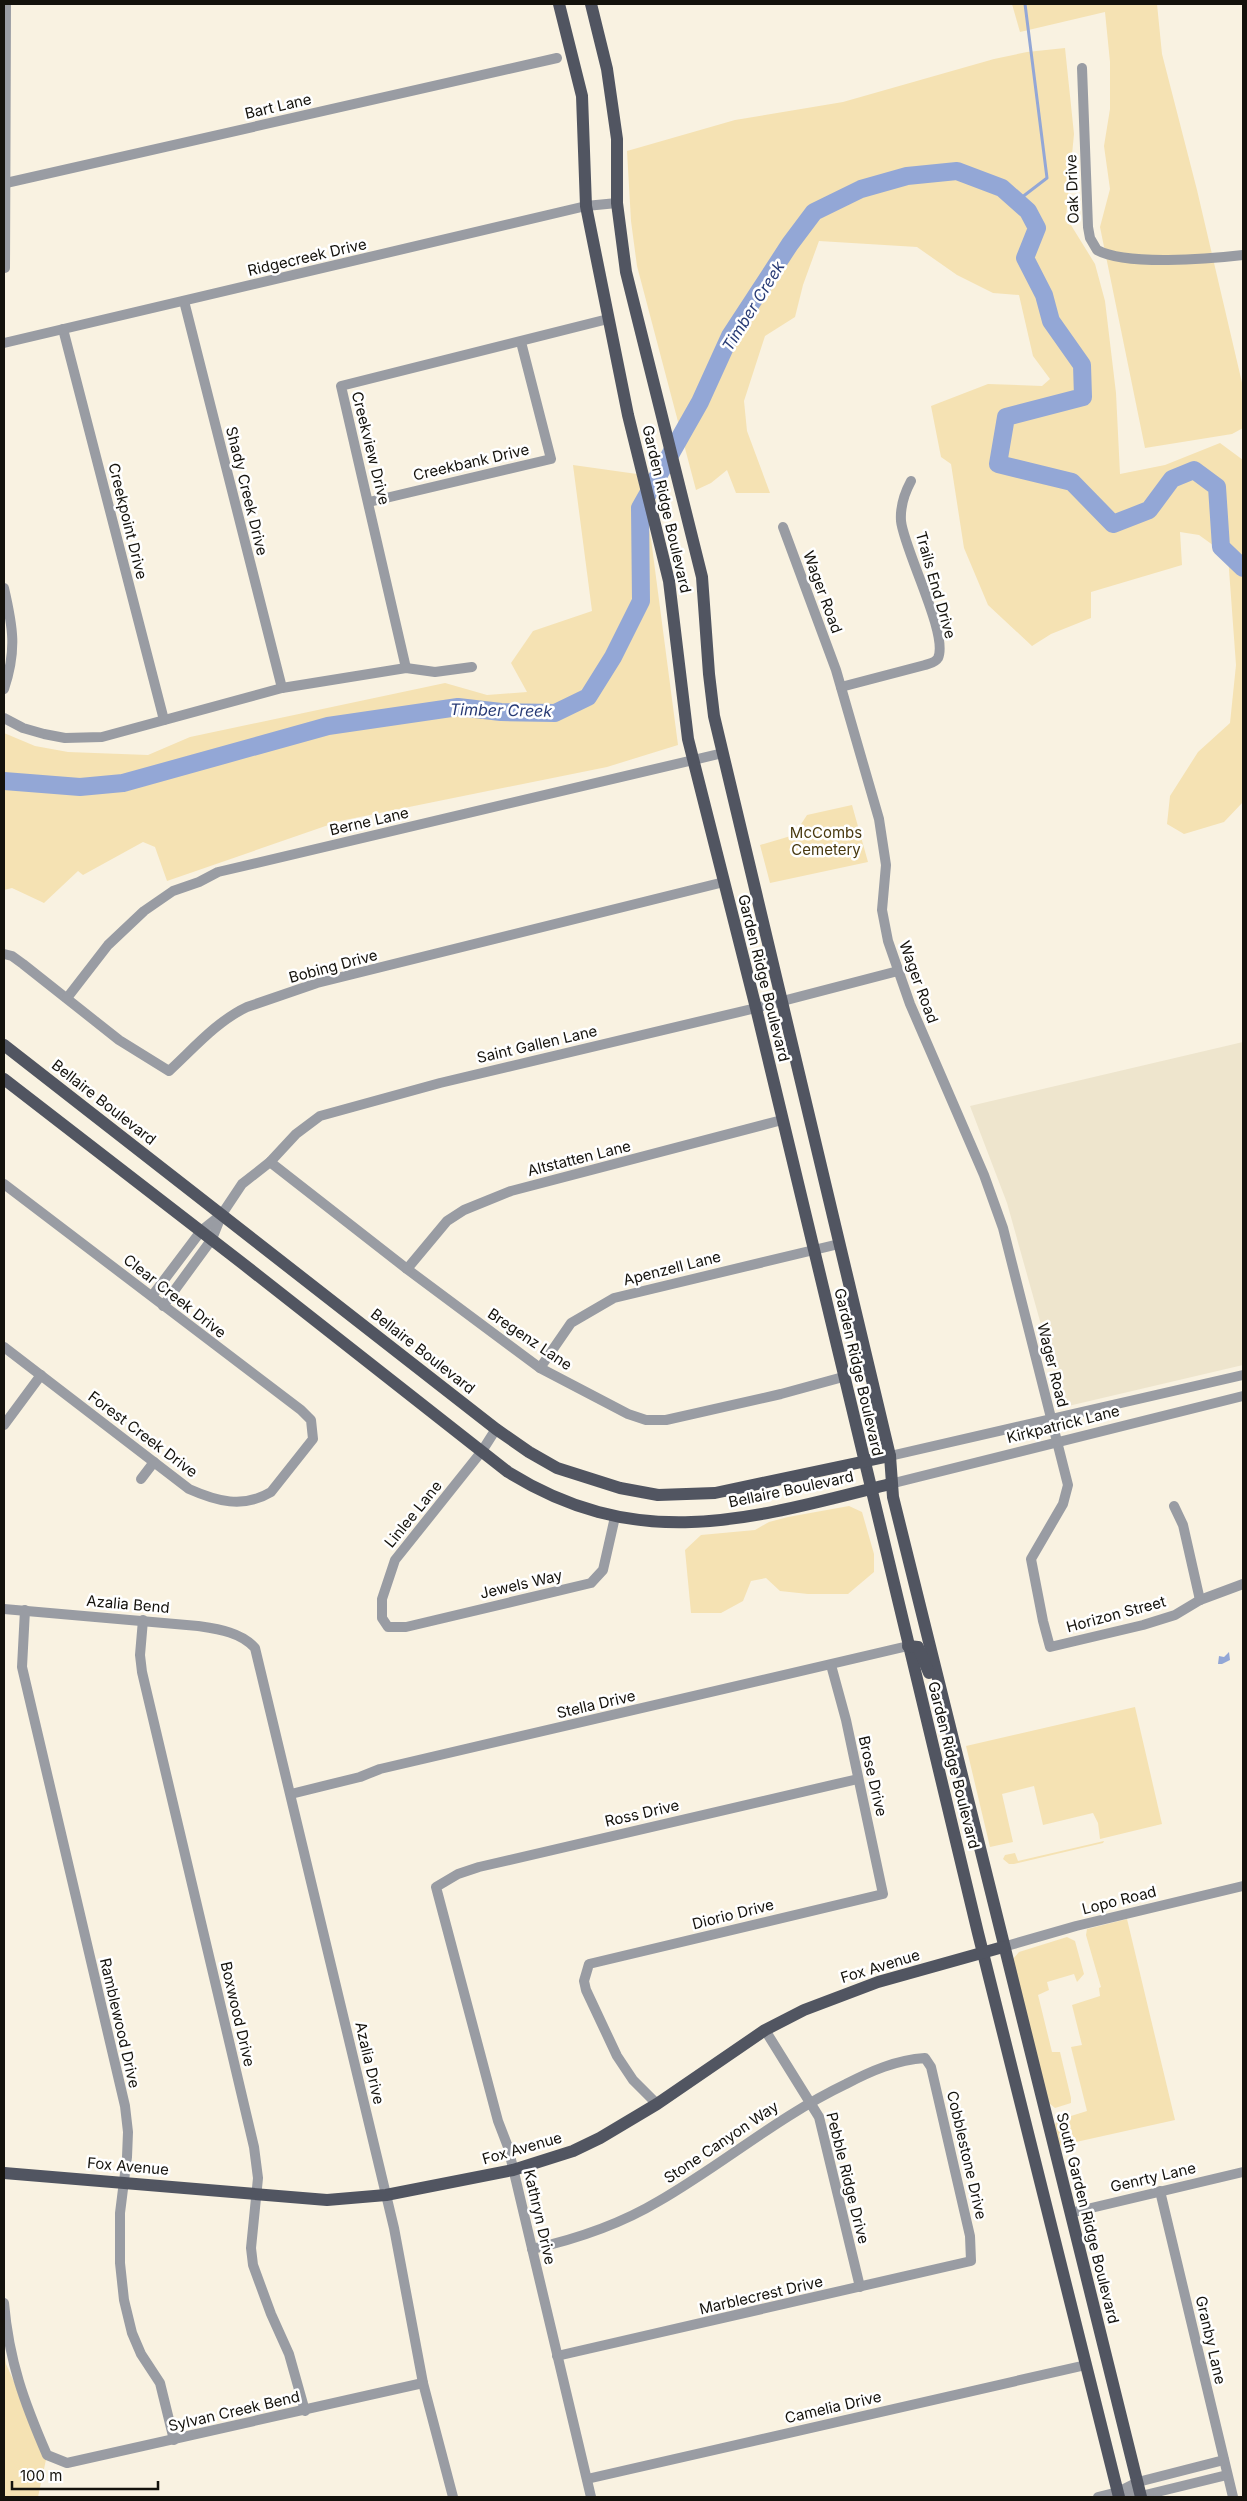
<svg xmlns="http://www.w3.org/2000/svg" width="1247" height="2501" font-family="Inter,sans-serif">
	<style>
		.built { fill: #eee5cd }
		.green { fill: #f5e2b3 }
		.water { fill: #93a7d6 }
		.lines { fill: none; stroke-linecap: round; stroke-linejoin: round }
		.stream { stroke: #93a7d6; stroke-width: 3 }
		.river { stroke: #93a7d6; stroke-width: 18 }
		.minor { stroke: #999ca3; stroke-width: 10 }
		.major { stroke: #515561; stroke-width: 12 }
		.labels { text-anchor: middle; dominant-baseline: central; stroke-width: 5; stroke-linejoin: round; paint-order: stroke }
		.street-label { font-size: 15px; fill: #14120c; stroke: #fff }
		.park-label { font-size: 15px; fill: #48390f; stroke: #fff }
		.water-label { font-size: 16px; font-style: italic; fill: #283b75; stroke: #fff }
	</style>
	<rect width="100%" height="100%" fill="#f9f2e1"/>
	<path class="built" d="M1243 1042V1365L1064 1407 1007 1203 970 1106Z"/>
	<g class="green">
		<path d="M1012 4H1157L1162 54 1197 190 1243 387V428L1232 434 1145 448 1100 227 1110 189 1104 146 1110 109V62L1105 12 1020 32Z"/>
		<path d="M1065 48 1074 134 1066 217 1095 264 1105 301 1116 393 1120 474 1165 465 1220 443 1243 460V802L1224 822 1184 834 1167 824 1170 796 1198 752 1230 723 1236 665 1228 556 1199 535 1180 532 1182 565 1091 592V618L1051 634 1032 646 988 605 964 548 951 464 941 457 931 406 988 384 1042 386 1050 379 1033 356 1019 295 993 293 957 275 917 247 819 241 803 285 795 317 765 336 744 401 747 431 770 493H736L727 470 711 483 696 490 637 266 631 221 627 151 735 120 843 102 994 59 1027 52Z"/>
		<path d="M573 465 637 474 651 539 678 745 607 767 340 821 167 881 155 847 143 842 83 875 78 871 44 903 12 888 4 890V733L35 746 68 752 148 755 190 737 445 683 487 695 527 692 511 663 533 631 592 611Z"/>
		<path d="M852 805 868 862 770 883 760 845 794 835 807 815Z"/>
		<path d="M849 1506 862 1512 874 1554V1572L848 1594H808L780 1591 766 1578 751 1581 743 1601 721 1613H691L685 1550 701 1535 755 1530 769 1522 788 1517Z"/>
		<path d="M1135 1707 1162 1824 1100 1839 1098 1823 1093 1813 1043 1825 1034 1786 1002 1794 1013 1842 990 1847 966 1746Z"/>
		<path d="M1104 1841 1103 1843 1014 1864H1009L1003 1859 1005 1855 1015 1853 1018 1861Z"/>
		<path d="M1127 1919 1175 2120 1058 2146 1054 2126 1058 2120 1087 2111 1071 2047 1082 2045 1072 2005 1100 1996 1099 1988 1101 1987 1086 1935 1087 1929Z"/>
		<path d="M1067 1937 1075 1941 1084 1974 1077 1982 1074 1974 1047 1982 1049 1990 1038 1995 1052 2052H1060L1071 2098V2103L1055 2108 1049 2103 1012 1960 1019 1952Z"/>
		<path d="M4 2348 6 2364 47 2455 38 2497H4Z"/>
	</g>
	<path class="water" d="M1229 1652 1230 1660 1222 1664H1218L1219 1656 1224 1657Z"/>
	<g class="lines">
		<path class="stream" d="M1017 201 1047 178 1025 4"/>
		<path class="river" d="M4 781 80 787 123 783 328 726 458 707 501 712 555 713 588 697 613 657 641 601 640 508 700 402 730 336 790 244 814 212 861 189 907 176 957 171 1002 188 1028 211 1037 228 1025 258 1044 295 1051 321 1082 365 1083 397 1006 417 998 464 1072 482 1113 524 1149 510 1172 479 1194 470 1217 487 1221 547 1243 568"/>
		<g class="minor">
			<path d="M1082 68 1088 227 1090 238 1097 250C1126 266 1209 259 1243 255"/>
			<path d="M6 183 557 58"/>
			<path d="M5 268 6 4"/>
			<path d="M184 301 282 688"/>
			<path d="M63 329 164 720"/>
			<path d="M4 343 586 206 617 203"/>
			<path d="M369 502 551 459 521 342"/>
			<path d="M783 527 836 670 879 819 886 865 882 910 888 941 910 1004 984 1175 1003 1228 1068 1485 1063 1504 1031 1559 1043 1621 1050 1647 1143 1625 1175 1615 1200 1600 1243 1584"/>
			<path d="M4 588C13 627 17 650 4 689"/>
			<path d="M406 668 341 386 608 319"/>
			<path d="M841 687 925 665C930 663 935 663 938 658 949 635 904 550 901 521 900 506 904 494 911 481"/>
			<path d="M4 718 23 728 44 734 65 738 102 737 282 688 406 668 435 672 472 667"/>
			<path d="M4 954 12 956 23 964 119 1040 169 1071C193 1049 217 1021 247 1007L317 983 724 882"/>
			<path d="M67 998 108 945 144 911 173 891 199 882 218 872 723 753"/>
			<path d="M270 1162 407 1269 540 1368 628 1414 646 1420H666L781 1394 843 1377"/>
			<path d="M4 1184 301 1410 311 1420 313 1439 271 1492C243 1509 216 1501 189 1489L4 1347"/>
			<path d="M407 1269 447 1221 464 1210 511 1191 782 1120"/>
			<path d="M152 1296 201 1231 221 1215"/>
			<path d="M163 1306 212 1239 222 1214 242 1184 270 1162 296 1134 320 1116 440 1083 756 1008 898 971"/>
			<path d="M540 1368 571 1323 614 1298 839 1244"/>
			<path d="M4 1425 41 1375"/>
			<path d="M496 1429 482 1451 395 1560 382 1599V1618L388 1627H406L591 1583 603 1570 615 1517"/>
			<path d="M890 1456 1243 1375"/>
			<path d="M141 1479 154 1462"/>
			<path d="M890 1484 1243 1396"/>
			<path d="M1174 1506 1183 1525 1200 1600"/>
			<path d="M4 1609 198 1626C218 1629 241 1632 255 1648L394 2228 423 2383 453 2497"/>
			<path d="M25 1610 22 1667 125 2106 128 2132 127 2157 120 2213V2263L124 2300 132 2333 141 2354 160 2383 174 2440"/>
			<path d="M143 1620 140 1655 142 1672 254 2147 258 2178 251 2248 253 2265 271 2314 289 2354 305 2411"/>
			<path d="M291 1794 360 1777 380 1769 908 1646"/>
			<path d="M1003 1947 1076 1926 1243 1886"/>
			<path d="M765 2030 819 2117 860 2287"/>
			<path d="M657 2104 633 2080 617 2056 586 1990 584 1981 589 1964 883 1894 846 1720 831 1665"/>
			<path d="M1160 2191 1233 2497"/>
			<path d="M1070 2213 1243 2172"/>
			<path d="M532 2249C577 2239 619 2225 659 2201 723 2164 779 2116 846 2084 871 2071 896 2060 925 2058L931 2067 970 2236 971 2261 557 2356"/>
			<path d="M4 2303C9 2361 24 2402 47 2455L67 2463 423 2383"/>
			<path d="M587 2479 1086 2365"/>
			<path d="M1118 2492 1141 2496 1227 2475"/>
			<path d="M591 2497 508 2147 498 2121 436 1887 458 1874 479 1867 858 1779"/>
			<path d="M1098 2497 1118 2492 1138 2482 1224 2460"/>
		</g>
		<g class="major">
			<path d="M559 4 582 96 586 206 628 415 669 581 688 739 756 1008 978 1933 1119 2497"/>
			<path d="M591 4 607 69 617 139V203L626 272 702 577 709 674 714 716 890 1456 893 1497 1141 2497"/>
			<path d="M4 1045 496 1429 529 1452 557 1468 620 1488 658 1495 715 1493 890 1456"/>
			<path d="M4 1079 242 1263 508 1472C640 1554 750 1519 890 1484"/>
			<path d="M908 1646 918 1647 929 1673"/>
			<path d="M4 2173 327 2200 386 2195 513 2170 573 2151 600 2138 657 2104 765 2030 804 2010 878 1982 1003 1947"/>
		</g>
	</g>
	<g class="labels">
		<g class="street-label">
			<text transform="translate(278 106) rotate(-13)">Bart Lane</text>
			<text transform="translate(1072 189) rotate(-92)">Oak Drive</text>
			<text transform="translate(307 257) rotate(-13)">Ridgecreek Drive</text>
			<text transform="translate(371 448) rotate(76)">Creekview Drive</text>
			<text transform="translate(471 462) rotate(-13)">Creekbank Drive</text>
			<text transform="translate(247 491) rotate(76)">Shady Creek Drive</text>
			<text transform="translate(667 509) rotate(77)">Garden Ridge Boulevard</text>
			<text transform="translate(128 521) rotate(76)">Creekpoint Drive</text>
			<text transform="translate(936 585) rotate(74)">Trails End Drive</text>
			<text transform="translate(823 592) rotate(70)">Wager Road</text>
			<text transform="translate(369 821) rotate(-13)">Berne Lane</text>
			<text transform="translate(333 966) rotate(-15)">Bobing Drive</text>
			<text transform="translate(764 978) rotate(76)">Garden Ridge Boulevard</text>
			<text transform="translate(919 982) rotate(70)">Wager Road</text>
			<text transform="translate(537 1044) rotate(-13)">Saint Gallen Lane</text>
			<text transform="translate(104 1102) rotate(38)">Bellaire Boulevard</text>
			<text transform="translate(579 1158) rotate(-14)">Altstatten Lane</text>
			<text transform="translate(672 1268) rotate(-14)">Apenzell Lane</text>
			<text transform="translate(175 1296) rotate(38)">Clear Creek Drive</text>
			<text transform="translate(530 1339) rotate(34)">Bregenz Lane</text>
			<text transform="translate(423 1351) rotate(38)">Bellaire Boulevard</text>
			<text transform="translate(1053 1365) rotate(76)">Wager Road</text>
			<text transform="translate(859 1372) rotate(77)">Garden Ridge Boulevard</text>
			<text transform="translate(1063 1424) rotate(-14)">Kirkpatrick Lane</text>
			<text transform="translate(143 1434) rotate(37)">Forest Creek Drive</text>
			<text transform="translate(791 1489) rotate(-12)">Bellaire Boulevard</text>
			<text transform="translate(413 1514) rotate(-51)">Linlee Lane</text>
			<text transform="translate(521 1584) rotate(-13)">Jewels Way</text>
			<text transform="translate(128 1604) rotate(5)">Azalia Bend</text>
			<text transform="translate(1116 1614) rotate(-15)">Horizon Street</text>
			<text transform="translate(596 1704) rotate(-13)">Stella Drive</text>
			<text transform="translate(954 1765) rotate(76)">Garden Ridge Boulevard</text>
			<text transform="translate(873 1776) rotate(77)">Brose Drive</text>
			<text transform="translate(642 1813) rotate(-13)">Ross Drive</text>
			<text transform="translate(1119 1900) rotate(-14)">Lopo Road</text>
			<text transform="translate(733 1914) rotate(-14)">Diorio Drive</text>
			<text transform="translate(880 1966) rotate(-17)">Fox Avenue</text>
			<text transform="translate(238 2014) rotate(77)">Boxwood Drive</text>
			<text transform="translate(120 2023) rotate(77)">Ramblewood Drive</text>
			<text transform="translate(370 2063) rotate(77)">Azalia Drive</text>
			<text transform="translate(721 2142) rotate(-34)">Stone Canyon Way</text>
			<text transform="translate(522 2148) rotate(-16)">Fox Avenue</text>
			<text transform="translate(967 2155) rotate(77)">Cobblestone Drive</text>
			<text transform="translate(128 2166) rotate(5)">Fox Avenue</text>
			<text transform="translate(1153 2177) rotate(-13)">Genrty Lane</text>
			<text transform="translate(848 2178) rotate(76)">Pebble Ridge Drive</text>
			<text transform="translate(540 2217) rotate(77)">Kathryn Drive</text>
			<text transform="translate(1088 2218) rotate(76)">South Garden Ridge Boulevard</text>
			<text transform="translate(761 2295) rotate(-13)">Marblecrest Drive</text>
			<text transform="translate(1211 2340) rotate(77)">Granby Lane</text>
			<text transform="translate(833 2407) rotate(-13)">Camelia Drive</text>
			<text transform="translate(234 2411) rotate(-13)">Sylvan Creek Bend</text>
		</g>
		<g class="park-label">
			<text x="826" y="832">McCombs<tspan x="826" dy="17">Cemetery</tspan></text>
		</g>
		<g class="water-label">
			<text transform="translate(753 306) rotate(-58)">Timber Creek</text>
			<text transform="translate(501 710) rotate(1)">Timber Creek</text>
		</g>
	</g>
	<rect width="1247" height="2501" fill="none" stroke="#14120c" stroke-width="10"/>
	<path d="M12 2481v8h146v-8" fill="none" stroke="#14120c" stroke-width="2.5"/>
	<text x="20" y="2481" font-size="15" fill="#14120c" stroke="#ffffff" stroke-width="4" paint-order="stroke">100 m</text>
</svg>
